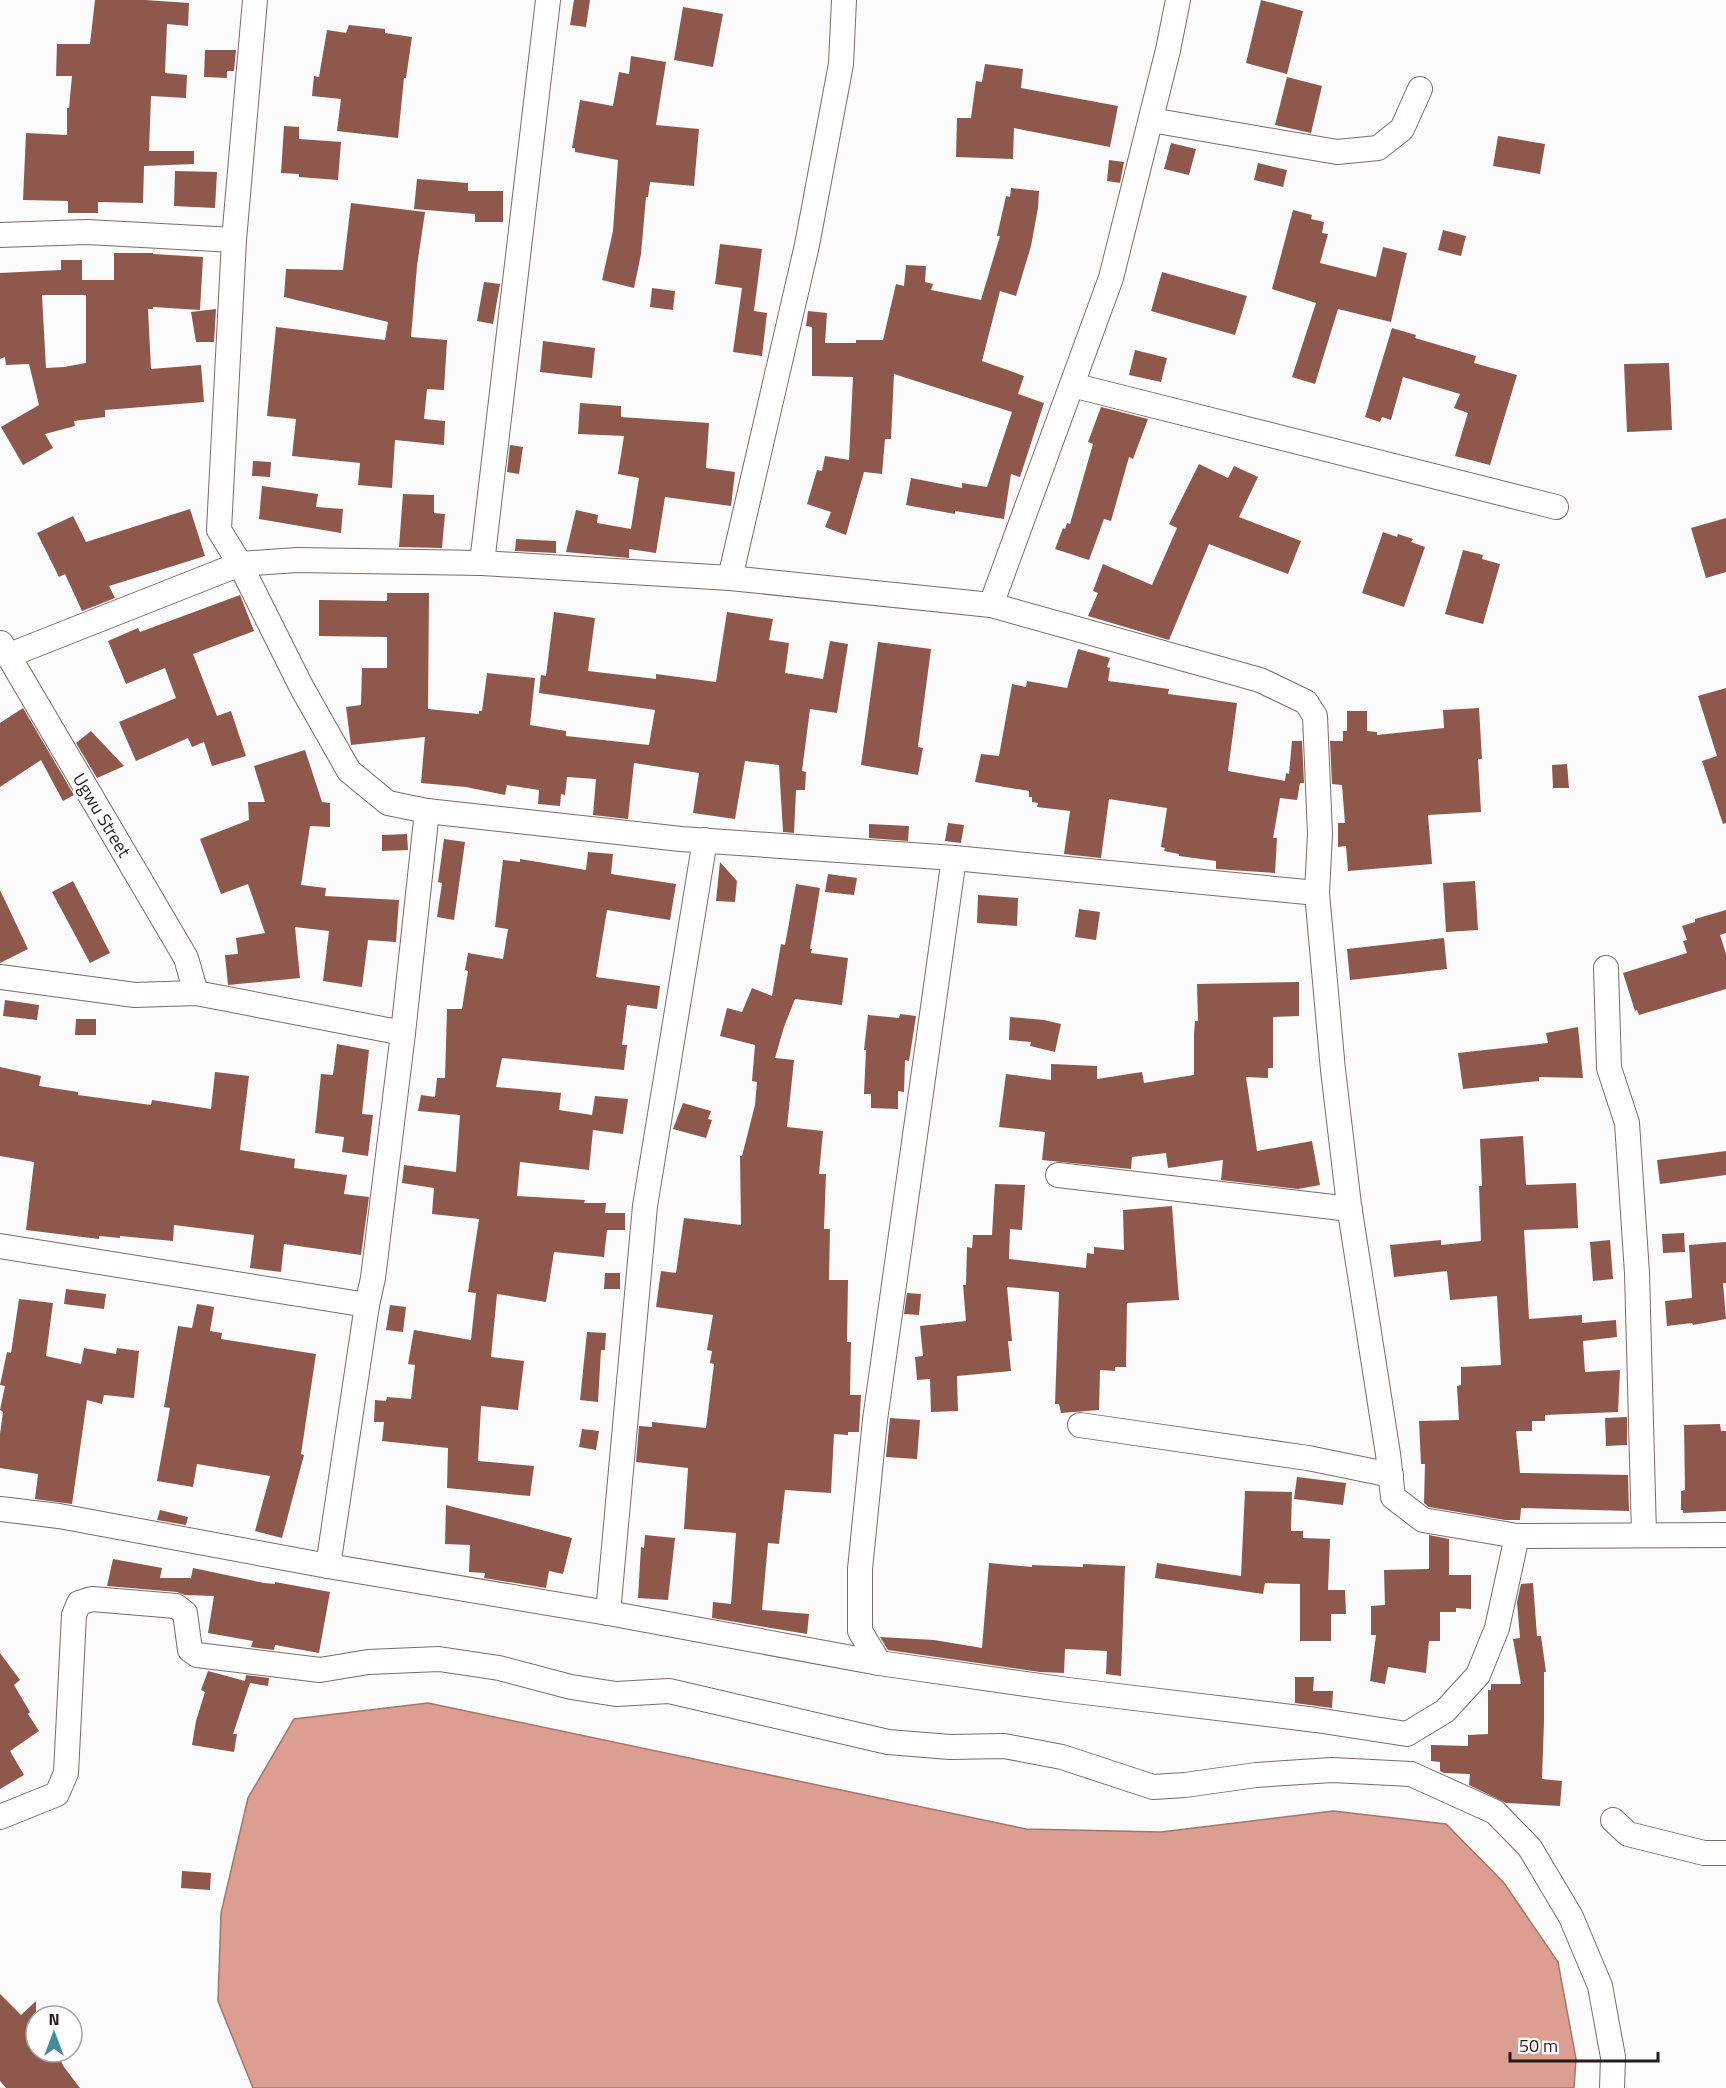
<svg xmlns="http://www.w3.org/2000/svg" width="1726" height="2088" font-family="'Titillium Web',sans-serif">
	<style>
		.water { fill: #db9e91; stroke: #a4776d; stroke-width: 1.5 }
		.building { fill: #8e584c; fill-rule: evenodd }
		.lines { fill: none; stroke-linecap: round; stroke-linejoin: round }
		.minor-casing { stroke: #836963; stroke-width: 26 }
		.minor { stroke: #fff; stroke-width: 24 }
		.labels { text-anchor: middle; dominant-baseline: central; stroke-width: 6; stroke-linejoin: round; paint-order: stroke }
		.street-label { font-size: 18px; fill: #251b19; stroke: #fff }
	</style>
	<rect width="100%" height="100%" fill="#fbfbfb"/>
	<path class="water" d="M428 1703 1026 1829 1161 1832 1333 1811 1446 1824 1504 1883 1558 1962 1576 2059 1574 2088H253L218 2001 221 1913 248 1798 294 1719Z"/>
	<g class="building">
		<path d="M95 0H145L189 3 188 26 167 24 165 73 187 75 186 98 151 96 149 151H194V164L144 166 143 203 98 202V213H68V201L23 200 26 133 67 135V108H69L72 76H56L57 44H90Z"/>
		<path d="M574 0H590L586 27 570 25Z"/>
		<path d="M1261 0 1303 11 1287 74 1246 63Z"/>
		<path d="M683 7 723 14 713 67 674 60Z"/>
		<path d="M349 25 385 29V33L412 37 406 78H404L398 138 337 131 341 99 312 96 314 76 319 77 327 30 346 33Z"/>
		<path d="M205 50H236L234 71H227V78L204 77Z"/>
		<path d="M631 56 666 62 656 125 699 129 694 186 650 182 648 197H646L641 254 634 288 602 280 613 231 618 160 575 152V148H572L580 100 613 106 619 72 629 74Z"/>
		<path d="M985 64 1023 69 1021 88 1118 106 1110 147 1014 128 1013 159 956 157 957 118H971L976 81 982 82Z"/>
		<path d="M1287 77 1322 86 1311 133 1275 125Z"/>
		<path d="M284 126 299 127V139L341 142 338 180 299 177V174L281 173Z"/>
		<path d="M1498 136 1545 144 1540 174 1493 166Z"/>
		<path d="M1171 143 1196 149 1189 175 1164 169Z"/>
		<path d="M1109 160 1124 162 1120 183 1107 181Z"/>
		<path d="M1258 163 1287 170 1283 187 1254 180Z"/>
		<path d="M175 171 217 172 215 208 174 206Z"/>
		<path d="M417 179 468 183V191H503V222H475V214L414 209Z"/>
		<path d="M1011 188 1039 191 1038 208 1031 246 1016 296 1000 291 982 361 1024 376 1018 394 1044 403 1020 477 1011 474 1004 519 955 511V514L906 505 911 478 962 488V483L987 487 1012 412 894 374 891 439H885L882 474 864 472 846 535 825 527 831 512 807 504 817 470 822 471 825 456 849 460 853 377 812 376V327L806 326 808 311 827 313 825 343H856V340H883L896 284 904 286 906 265 926 266 925 282 933 284 931 290 981 300 1000 236H997L1006 196 1010 197Z"/>
		<path d="M351 203 425 212 417 266 411 337 447 340 444 390 427 389 424 419 445 421 444 445 395 440 392 488 358 485 360 463 292 456 296 419 267 416 276 327 385 340 388 322 284 297 286 269 343 270Z"/>
		<path d="M1293 210 1312 215 1311 219 1324 222 1322 233 1328 234 1320 263 1376 277 1383 247 1407 253 1391 322 1338 309 1315 384 1292 377 1316 303 1272 289Z"/>
		<path d="M1443 230 1466 236 1461 256 1438 250Z"/>
		<path d="M720 244 762 249 754 311 767 313 762 356 733 352 742 288 715 284Z"/>
		<path d="M114 253H153V254L203 257 200 310 153 307V309H148L151 369 201 365 204 402 105 410V417L74 421 75 426 45 434 53 448 23 465 1 427 39 405 29 364 6 365 5 357 0 359V273L61 270V260H82V280H114ZM42 295H86V363L64 367 46 368Z"/>
		<path d="M1162 272 1247 296 1235 335 1151 311Z"/>
		<path d="M484 282 500 284 493 324 477 321Z"/>
		<path d="M652 288 675 291 673 310 650 307Z"/>
		<path d="M216 309 214 342H196L191 312Z"/>
		<path d="M1392 328 1416 335 1415 338 1476 356 1474 363 1517 375 1490 465 1455 456 1468 413 1454 408 1460 394 1403 377 1391 420 1382 417 1380 422 1365 417Z"/>
		<path d="M543 341 595 348 592 378 540 372Z"/>
		<path d="M1135 350 1167 358 1161 382 1129 375Z"/>
		<path d="M1669 363 1672 430 1627 432 1624 364Z"/>
		<path d="M580 403 621 406V417L709 423 706 468 735 472 731 506 665 497 656 553 629 549V558L566 552 576 510 598 515 597 523 631 529 639 478 618 474 624 436 578 434Z"/>
		<path d="M1101 407 1148 419 1133 459 1129 457 1111 521 1104 519 1089 560 1055 549 1063 528 1065 529 1067 523 1070 524 1093 444 1088 442Z"/>
		<path d="M510 445 523 447 519 474 507 472Z"/>
		<path d="M253 461 271 462 270 477 252 476Z"/>
		<path d="M1199 464 1228 478 1234 466 1258 477 1239 517 1301 541 1288 574 1209 544 1169 640 1088 616 1098 593 1093 591 1103 564 1152 585 1177 528 1169 524Z"/>
		<path d="M262 486 318 494 316 507 343 509 341 533 259 519Z"/>
		<path d="M403 494 434 495V513L445 514 442 548 399 547Z"/>
		<path d="M190 509 205 556 109 586 115 598 82 611 65 574 59 577 37 533 73 516 86 542Z"/>
		<path d="M1726 518V572L1706 578 1691 528Z"/>
		<path d="M1383 532 1397 537 1398 534 1413 539 1411 542 1425 547 1404 607 1362 593Z"/>
		<path d="M516 539 556 541V553L515 551Z"/>
		<path d="M1463 550 1483 555 1482 559 1500 564 1483 624 1445 614Z"/>
		<path d="M387 593H429L428 709 479 714V711H482L487 673 535 678 530 725 566 731V736L649 745 655 710 539 693 541 675 546 676 554 612 595 618 588 671 656 679V674L716 682 727 612 773 619 769 640 789 643 785 673 823 679 830 641 848 644 837 713 810 709 802 771 806 772 805 790H796L794 833 783 832 779 765 745 761 735 819 693 813 699 773 634 763 628 819 593 815 596 779 567 777 565 795 561 794 560 806 538 804 539 790 507 785 505 795 466 787 421 783 425 737 351 745 346 707 361 705 362 668H387V637L319 636V600L387 601Z"/>
		<path d="M240 595 254 631 193 654 217 716 231 711 246 756 212 766 204 742 192 747 188 738 136 761 119 722 176 698 165 668 126 684 108 641 138 628 140 632Z"/>
		<path d="M878 642 931 649 918 747 923 748 918 775 861 765Z"/>
		<path d="M1078 649 1110 658 1107 667 1110 668 1108 681 1169 689 1168 694 1237 703 1228 771 1285 781 1286 773 1289 774 1292 741H1302L1304 783H1300L1297 800 1280 798 1273 838H1277L1275 873 1216 869V861L1179 856V854L1164 851 1165 848 1161 847 1167 808 1109 799 1101 858 1064 854 1070 811 1037 807 1038 803 1032 802V797H1029V791L975 782 981 754 999 756 1012 684 1026 687 1027 681 1067 688Z"/>
		<path d="M1726 688V823L1723 824 1702 761 1717 756 1698 696Z"/>
		<path d="M23 708 74 795 63 801 41 760 0 787V723Z"/>
		<path d="M1479 708 1482 759H1478L1481 812 1428 815 1432 864 1348 871 1346 846 1338 847V823H1345L1342 785 1332 784 1330 741H1343V731H1347V711H1367V731L1377 732V735L1444 728 1443 710Z"/>
		<path d="M91 731 124 766 97 778 76 743Z"/>
		<path d="M305 750 322 802 330 803V827L310 826 301 885 326 888 325 896 399 900 396 942 368 940 362 987 323 981 329 931 295 927 300 978 228 985 225 955 238 954 236 938 265 933 248 884 221 894 200 839 249 820 248 802H265L254 766Z"/>
		<path d="M1567 764 1569 788H1553L1552 765Z"/>
		<path d="M948 823 964 825 961 843 945 841Z"/>
		<path d="M869 824 909 826 908 841 869 838Z"/>
		<path d="M407 834 408 850 382 851V835Z"/>
		<path d="M444 839 465 842 454 920 437 917 442 883 438 882Z"/>
		<path d="M588 852 613 854 611 874 676 884 670 920 607 910 596 977 660 986 657 1009 627 1005 622 1045H627L624 1070 502 1058 496 1087 561 1093 559 1110 592 1115 595 1096 628 1099 623 1134 593 1130 589 1170 520 1162 517 1196 585 1200 584 1203H606L605 1213H625V1230H607L604 1257 554 1252 546 1302 497 1294 491 1357 524 1361 518 1410 481 1406 478 1461 534 1466 530 1496 447 1488 448 1448 382 1441 384 1422H374L375 1400 386 1401 387 1397 411 1399 415 1365 408 1364 414 1330 471 1340 476 1293 468 1292 479 1219 432 1214 434 1188 402 1183 404 1165 456 1172 460 1115 418 1111 421 1095 435 1097 437 1078H445L447 1009H462L468 971 465 970 468 953 503 959 508 929 495 927 503 860 520 862V859L586 870Z"/>
		<path d="M720 862 737 881 735 902 716 901Z"/>
		<path d="M828 874 857 878 854 895 825 892Z"/>
		<path d="M73 881 110 953 90 963 52 892Z"/>
		<path d="M1475 881 1478 930 1446 932 1443 883Z"/>
		<path d="M796 884 820 888 810 949H812L811 953 848 958 842 1005 795 999 784 1027 775 1058 794 1060 787 1127 823 1131 819 1174H826L824 1229H830L829 1280H848L847 1342H851L850 1395H861L859 1432H848V1435L834 1434 831 1493 785 1490 779 1544 768 1543 762 1610 809 1614 807 1634 712 1618 713 1602 731 1604 736 1533 684 1529 688 1468 636 1462 639 1426 652 1427V1422L706 1428 714 1364 710 1363 712 1351 707 1350 713 1315 656 1307 661 1271 676 1273 684 1218 741 1225 740 1156H742L755 1105 757 1082 752 1081 755 1045 720 1036 727 1008 742 1012 752 988 772 996 781 944 785 945Z"/>
		<path d="M0 890 28 949 0 963Z"/>
		<path d="M978 895 1018 898 1017 926 977 923Z"/>
		<path d="M1079 909 1100 912 1096 940 1075 937Z"/>
		<path d="M1726 910V933L1720 935 1726 954V989L1639 1015 1637 1010 1635 1011 1623 973 1687 953 1683 941 1687 940 1682 926 1695 922V919Z"/>
		<path d="M1444 938 1447 969 1350 980 1347 949Z"/>
		<path d="M1299 982V1016L1273 1017V1068H1268V1078L1246 1077 1257 1151 1312 1141 1320 1185 1298 1189 1221 1180 1223 1160 1168 1168 1166 1153 1132 1157 1131 1169 1042 1160 1045 1132 999 1127 1006 1074 1051 1080V1064L1097 1066V1079L1142 1072 1144 1083 1194 1075V1034L1195 1021H1198L1197 984Z"/>
		<path d="M5 1000 39 1005 37 1020 3 1016Z"/>
		<path d="M900 1014 916 1016 909 1061 905 1060 904 1092 898 1091V1109L871 1108V1094H864L866 1050H864L868 1015 899 1018Z"/>
		<path d="M1010 1017 1044 1020 1061 1024 1055 1052 1030 1046 1031 1042 1009 1040Z"/>
		<path d="M76 1019H96V1035H75Z"/>
		<path d="M1578 1027 1583 1078 1539 1077V1081L1463 1089 1458 1053 1548 1043 1546 1033Z"/>
		<path d="M337 1044 369 1050 362 1114 373 1115 368 1156 342 1152 344 1137 315 1133 321 1074 333 1075Z"/>
		<path d="M0 1067 41 1076 39 1086 78 1092V1095L151 1105 152 1100 211 1109 215 1072 249 1076 240 1150 295 1159 294 1168 347 1175 344 1194 369 1197 361 1255 284 1244 281 1272 250 1268 254 1235 174 1225 173 1241 120 1236V1238L99 1236V1239L26 1230 34 1162 0 1156Z"/>
		<path d="M683 1103 711 1111 708 1119 712 1120 706 1138 673 1129Z"/>
		<path d="M1523 1136 1526 1185 1576 1183 1578 1228 1524 1230 1529 1319 1582 1315V1323L1616 1320 1617 1337 1583 1341 1585 1372 1620 1370 1618 1412 1545 1415V1421H1532V1431H1516L1520 1473 1628 1475 1629 1511 1521 1508 1520 1520H1505L1429 1507 1424 1503 1425 1464H1421L1419 1421 1459 1420 1457 1386 1461 1385V1367L1501 1365 1497 1296 1450 1300 1447 1271 1394 1277 1390 1245 1441 1240V1245L1481 1241 1479 1186H1482L1480 1139Z"/>
		<path d="M1726 1151V1175L1660 1184 1657 1160Z"/>
		<path d="M995 1184 1025 1185 1022 1230 1010 1229 1009 1259 1086 1268 1087 1253 1094 1254V1247L1124 1250 1123 1210 1172 1206 1179 1300 1127 1303 1126 1367H1115V1371L1100 1370 1099 1410 1061 1413 1059 1404H1055L1059 1292 1007 1287 1012 1341H1008L1011 1371 957 1376 958 1411 931 1412 930 1379 917 1380 915 1357 923 1356 920 1326 966 1321 963 1285H966L967 1247 972 1248 973 1235H992Z"/>
		<path d="M1684 1233 1685 1252 1663 1253 1662 1234Z"/>
		<path d="M1610 1240 1613 1279 1593 1281 1590 1242Z"/>
		<path d="M1726 1242V1283H1723L1726 1319 1693 1325 1692 1323 1667 1326 1665 1301 1692 1298 1689 1245Z"/>
		<path d="M605 1273H620V1289H604Z"/>
		<path d="M66 1289 106 1294 104 1309 64 1304Z"/>
		<path d="M907 1293 921 1294 919 1315 904 1314Z"/>
		<path d="M19 1299 53 1303 46 1356 81 1364 84 1348 116 1354 117 1348 139 1351 134 1398 104 1395 102 1404 87 1400 72 1504 35 1499 38 1474 0 1468V1434L3 1412 0 1410 5 1386 0 1385 7 1352 11 1353Z"/>
		<path d="M197 1304 214 1307 210 1331 222 1333 221 1339 316 1354 301 1454 304 1455 282 1538 255 1531 270 1476 197 1464 193 1487 157 1481 170 1408 164 1407 178 1326 192 1328Z"/>
		<path d="M390 1305 406 1307 403 1332 386 1330Z"/>
		<path d="M587 1332 606 1333 605 1350H601L598 1402 580 1400Z"/>
		<path d="M1627 1417V1445L1606 1446 1605 1418Z"/>
		<path d="M890 1418 920 1420 917 1459 886 1457Z"/>
		<path d="M1720 1424 1721 1431H1726V1511L1683 1513V1510H1681V1491L1685 1490 1684 1425Z"/>
		<path d="M582 1429 599 1431 596 1450 579 1447Z"/>
		<path d="M1297 1477 1346 1483 1343 1505 1294 1499Z"/>
		<path d="M1245 1491 1292 1492 1291 1531H1303V1538L1330 1539 1328 1590H1345L1346 1614H1331V1641H1300V1584L1265 1583 1263 1594 1155 1578 1157 1563 1241 1576Z"/>
		<path d="M446 1505 572 1538 563 1574 549 1571 546 1588 484 1578 485 1573 469 1572 470 1545 445 1544Z"/>
		<path d="M160 1510 188 1517 186 1525 157 1520Z"/>
		<path d="M645 1535 675 1538 668 1600 638 1598 641 1547 644 1548Z"/>
		<path d="M1429 1535 1449 1539V1575H1471V1609L1456 1608V1612H1440V1641H1429L1426 1673 1388 1667 1385 1684 1370 1681 1376 1635H1371V1606L1385 1605 1384 1570 1429 1569Z"/>
		<path d="M113 1559 162 1568 160 1578H191L193 1568 264 1583 275 1584V1582L330 1592 319 1653 275 1645 274 1650 251 1647 253 1641 208 1633 214 1596 185 1595 177 1592 107 1586Z"/>
		<path d="M989 1563 1032 1567V1565L1083 1567V1564L1125 1566 1121 1676 1106 1674 1107 1651 1065 1649 1064 1673 1040 1672 888 1650 880 1637 934 1640 982 1648Z"/>
		<path d="M1533 1583 1537 1636H1541L1546 1672H1544V1721L1542 1779 1562 1781 1560 1806 1506 1803 1469 1785 1470 1774 1444 1773 1440 1771V1762L1431 1761V1745L1468 1746V1735L1488 1734V1690H1491V1684H1521L1513 1639 1520 1638 1517 1602 1521 1584Z"/>
		<path d="M0 1653 20 1680 14 1685 30 1712 28 1714 39 1731 10 1751 24 1775 0 1789Z"/>
		<path d="M208 1671 245 1681 246 1675 269 1678 268 1686 250 1683 233 1734H237L234 1752 192 1745 196 1721 205 1692 201 1690Z"/>
		<path d="M1295 1677H1314L1313 1691H1333L1332 1708 1295 1703Z"/>
		<path d="M182 1871 211 1873 210 1890 181 1888Z"/>
		<path d="M0 1994 21 2015 36 2001V2052H56L64 2067 80 2088H6L0 2081Z"/>
	</g>
	<g class="lines">
		<defs>
			<g id="minor">
				<path d="M255 0 234 240 219 530 240 564 302 688 349 771 388 803 427 811 681 839 954 858 1317 893"/>
				<path d="M1151 120 1337 152 1378 148 1402 129 1420 89"/>
				<path d="M0 235 87 232 234 240"/>
				<path d="M1072 385 1556 507"/>
				<path d="M482 563 548 0"/>
				<path d="M730 578 807 245 841 64 844 0"/>
				<path d="M991 605 1111 278 1168 50 1178 0"/>
				<path d="M1 643 186 958 196 993"/>
				<path d="M7 656 240 564 297 560 482 563 730 578 991 605 1260 680 1306 702 1315 716 1320 834 1317 893 1333 1070 1349 1205 1388 1454 1393 1497 1423 1520 1517 1536 1726 1535"/>
				<path d="M1606 968 1609 1068 1627 1123 1637 1273 1644 1534"/>
				<path d="M0 977 135 995 196 993 403 1033"/>
				<path d="M1058 1175 1350 1209"/>
				<path d="M0 1246 367 1305"/>
				<path d="M1080 1425 1308 1458 1391 1475"/>
				<path d="M0 1509 59 1516 328 1566 608 1613 879 1663 1068 1690 1316 1720 1407 1734 1445 1711 1478 1675 1497 1628 1517 1536"/>
				<path d="M328 1566 367 1305 373 1278 403 1033 427 811"/>
				<path d="M608 1613 645 1206 705 840"/>
				<path d="M879 1663 860 1631V1569L875 1420 954 858"/>
				<path d="M0 1817 57 1794 66 1773 74 1615 79 1603 92 1599 176 1606 185 1613 190 1650 197 1655 320 1670 368 1662 439 1659 499 1668 571 1687 616 1694 669 1691 888 1742 950 1747 1004 1746 1062 1757 1153 1787 1185 1785 1256 1775 1332 1770 1411 1774 1495 1812 1530 1848 1571 1917 1600 1986 1613 2057 1612 2088"/>
				<path d="M1613 1820 1628 1834 1704 1853H1726"/>
			</g>
		</defs>
		<use href="#minor" class="minor-casing"/>
		<use href="#minor" class="minor"/>
	</g>
	<g class="labels">
		<g class="street-label">
			<text transform="translate(102 815) rotate(59)">Ugwu Street</text>
		</g>
	</g>
	<g transform="translate(54 2034)"><circle r="28" fill="#ffffff" stroke="#a8a4a3" stroke-width="1.5"/>
	<path d="M0-4.5L10 22L0 15L-10 22Z" fill="#468b99"/>
	<text y="-9" font-size="16" font-weight="bold" text-anchor="middle" fill="#251b19">N</text>
	</g>
	<path d="M1510 2052v9h148v-9" fill="none" stroke="#251b19" stroke-width="3"/>
	<text x="1519" y="2052" font-size="18" fill="#251b19" stroke="#ffffff" stroke-width="4.5" paint-order="stroke">50 m</text>
</svg>
